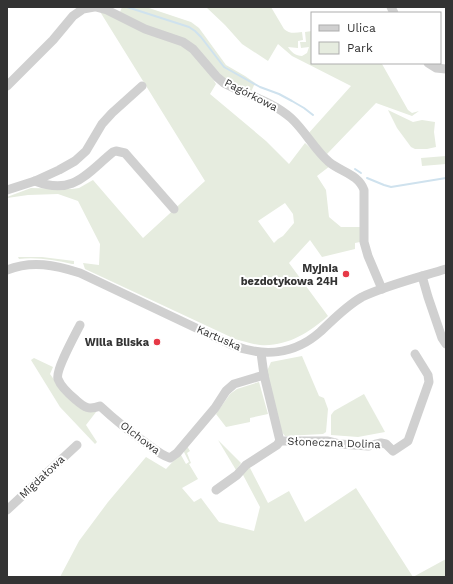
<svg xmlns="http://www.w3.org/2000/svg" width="453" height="584" font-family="'Work Sans',sans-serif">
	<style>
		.green { fill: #e6ecdf; fill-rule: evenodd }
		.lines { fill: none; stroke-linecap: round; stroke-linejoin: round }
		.stream { stroke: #cfe2ee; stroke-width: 2 }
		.minor { stroke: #d0d0d0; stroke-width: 9 }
		.poi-dot { fill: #e63946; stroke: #fff; stroke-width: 1.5 }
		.labels { text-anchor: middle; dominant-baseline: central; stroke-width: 4; stroke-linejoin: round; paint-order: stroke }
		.street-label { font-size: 11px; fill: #333; stroke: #fff }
		.poi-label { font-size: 11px; font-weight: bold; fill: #333; stroke: #fff; text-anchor: end }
	</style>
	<rect width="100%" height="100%" fill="#fff"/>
	<g class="green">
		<path d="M122 7H146L191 22 199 28 226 65 245 76 255 83 251 92 227 81 194 46 139 24 120 12Z"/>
		<path d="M206 7H271L284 29C289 34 295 33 302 32L303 40 298 41V48L288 47C291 52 296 56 302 56L307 53 309 47 301 48 300 42H306L305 32 312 31V63H378L382 64 408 110 412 113 419 111 412 116 376 103 327 154 307 135 351 86 292 56 278 44 268 61 242 44 225 25Z"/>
		<path d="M99 10 178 44 189 50 209 73 216 84 210 94 266 141 289 164 305 143 330 166 317 176 326 190 329 217 341 227H360V242L355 243V249L322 257 310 240 289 263 328 316C309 333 286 347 260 345 251 344 243 341 235 339L85 269 83 263 99 265 100 244 78 201 58 194 28 195 7 198V197L31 188 72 189 79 188 93 180 143 238 205 181ZM285 203 293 214 294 223 283 236 278 239 274 243 258 221Z"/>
		<path d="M388 110 413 122 422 120 435 122 434 132 436 147 427 149H415L411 147 397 128Z"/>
		<path d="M446 156V164L422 166 421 158Z"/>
		<path d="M18 257H42L74 261V264H72C55 260 37 257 19 259Z"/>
		<path d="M302 356 319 396 324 398 328 409 326 432 323 434 285 436 281 431 267 371 271 362Z"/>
		<path d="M34 358 53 367 50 374 65 395 88 412H96L86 425 97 442 95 444 60 407 31 360Z"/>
		<path d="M259 382 268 414 250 418V422L226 427 216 414 230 394 237 389Z"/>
		<path d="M364 394 385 432 358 437 331 435V415L334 411Z"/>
		<path d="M218 440 241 463 236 470Z"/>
		<path d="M187 446 190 451 187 453 191 463 189 464 198 479 182 488 194 502 201 498 219 522 254 531 260 507 242 473 249 466 268 503 289 491 305 522 356 488 413 577 446 559V577H60L79 541 108 502 146 457 166 469 180 454 181 455 186 464 189 462 183 450Z"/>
	</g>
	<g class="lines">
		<g class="stream">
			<path d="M127 7 189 27 195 31 201 37 224 67 260 87 279 94 292 101 304 108 313 115"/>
			<path d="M355 169 361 173"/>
			<path d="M367 178 384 185 391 187 446 178"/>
		</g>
		<g class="minor">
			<path d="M96 7 107 10 145 29 183 42 193 49 217 77 224 83C246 95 272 101 291 118 306 132 314 149 329 162 341 172 358 174 364 190V242L368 256 382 289"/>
			<path d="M391 7 394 13"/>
			<path d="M428 63 436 68 446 69"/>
			<path d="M7 86 53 40 73 16 83 9 94 7"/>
			<path d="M35 181C73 196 86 174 113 152L116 151 125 153 174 209"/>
			<path d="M7 190 35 181 59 170 75 161 86 151 102 124 112 113 142 86"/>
			<path d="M7 270C32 260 55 265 80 273L232 345C263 357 294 355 320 332 333 320 346 306 362 297 387 285 420 277 446 269"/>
			<path d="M422 276 428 297 442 338 446 344"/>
			<path d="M80 325C75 335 55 371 58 379 61 387 70 395 76 400 85 408 89 410 100 406 114 419 130 432 146 443 154 449 161 455 170 458L177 453 215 408 226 391 234 384 264 375"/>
			<path d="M261 353 264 375 280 441H328L340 444 368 446 381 443 386 444 393 451 408 441 429 382 428 375 415 354"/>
			<path d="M216 490 237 475 246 465 277 445 280 441"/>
			<path d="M7 510 77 445"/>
		</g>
	</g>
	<g class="poi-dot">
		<circle cx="346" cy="274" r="4"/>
		<circle cx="157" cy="342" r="4"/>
	</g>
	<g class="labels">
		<g class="street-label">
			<text transform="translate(251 95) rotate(27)">Pagórkowa</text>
			<text transform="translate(219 338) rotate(24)">Kartuska</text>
			<text transform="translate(140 438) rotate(37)">Olchowa</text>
			<text transform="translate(334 443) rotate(2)">Słoneczna Dolina</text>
			<text transform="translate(42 477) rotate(-43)">Migdałowa</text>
		</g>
		<g class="poi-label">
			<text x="338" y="268">Myjnia<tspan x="338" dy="13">bezdotykowa 24H</tspan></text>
			<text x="149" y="342">Willa Bliska</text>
		</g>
	</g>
	<rect width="453" height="584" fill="none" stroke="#333333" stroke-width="16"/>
	<rect x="311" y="12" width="130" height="52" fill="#ffffff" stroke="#adadad"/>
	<rect x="319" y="25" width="20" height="6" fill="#d0d0d0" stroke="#adadad"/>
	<text x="347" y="32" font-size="12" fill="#333333">Ulica</text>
	<rect x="319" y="42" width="20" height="12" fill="#e6ecdf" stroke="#adadad"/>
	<text x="347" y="52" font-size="12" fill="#333333">Park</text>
</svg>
